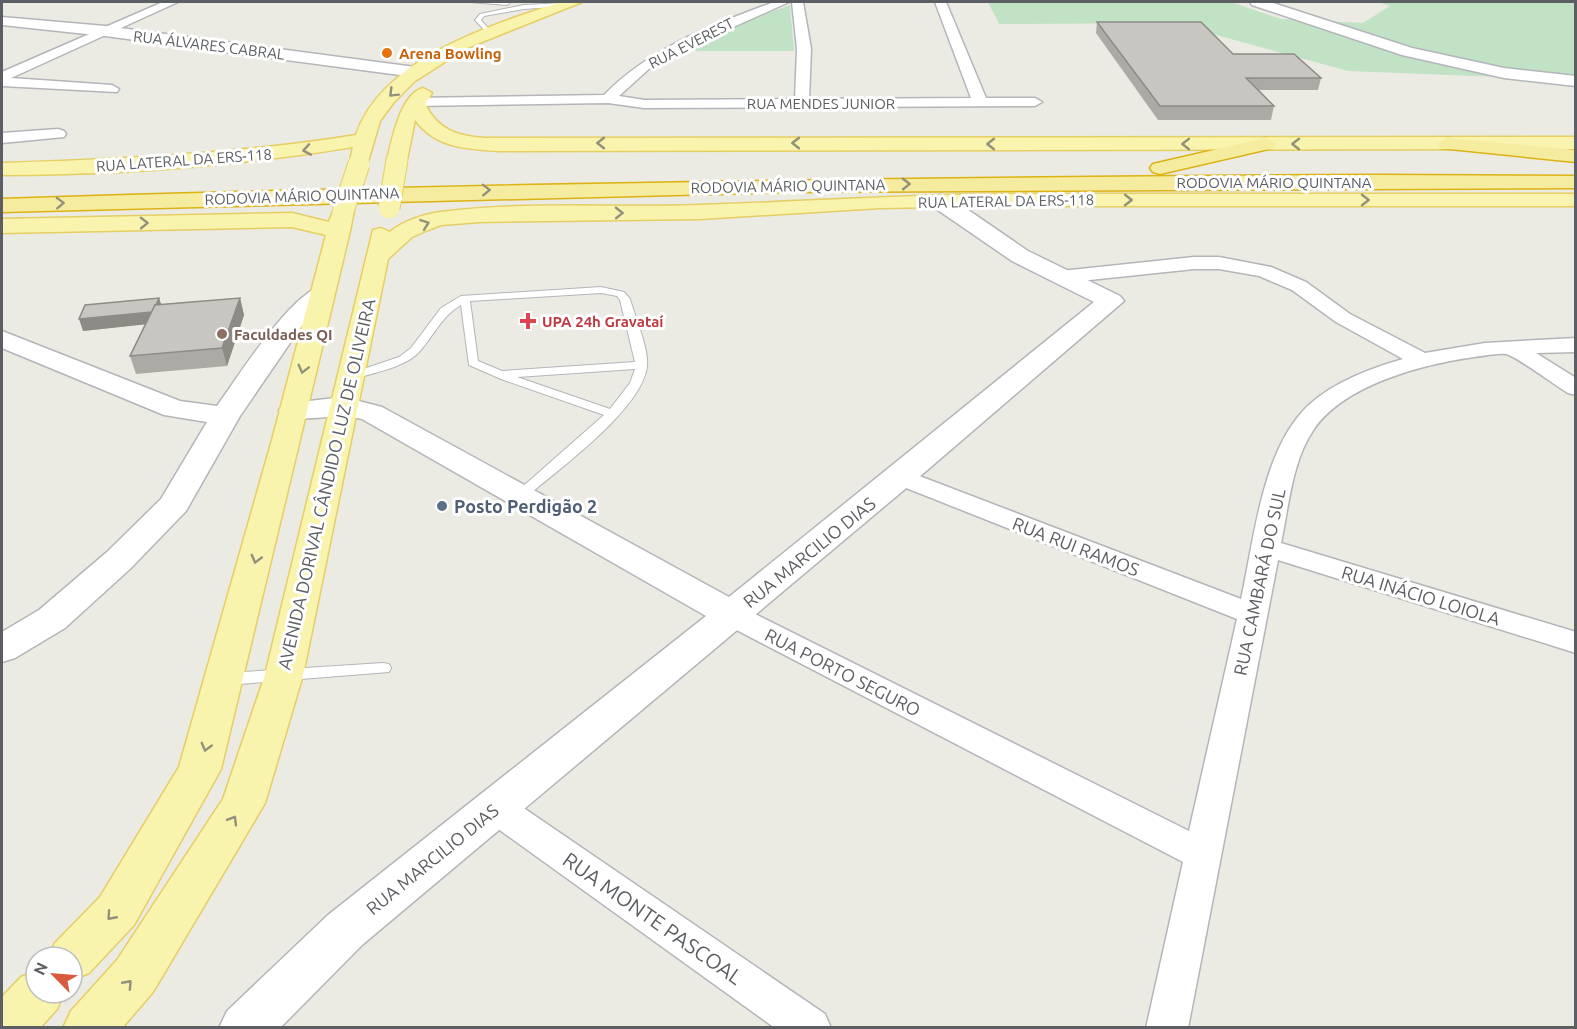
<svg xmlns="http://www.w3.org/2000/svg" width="1577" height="1029" font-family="Ubuntu,sans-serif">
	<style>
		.green { fill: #c1e2c5 }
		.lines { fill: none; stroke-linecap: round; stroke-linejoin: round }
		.service-casing { stroke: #b3b5b9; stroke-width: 2 }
		.minor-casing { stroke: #b3b5b9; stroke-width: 3 }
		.tertiary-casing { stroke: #b3b5b9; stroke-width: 3 }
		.secondary-casing { stroke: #b2b5b9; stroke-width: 3 }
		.primary-casing { stroke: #e5ce64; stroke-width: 3 }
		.trunk-casing { stroke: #dcb214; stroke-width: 3 }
		.service { fill: #fff; fill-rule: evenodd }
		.minor { fill: #fff; fill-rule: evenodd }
		.tertiary { fill: #fff; fill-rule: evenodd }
		.secondary { fill: #fff; fill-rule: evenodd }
		.primary { fill: #f8f3ad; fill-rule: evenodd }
		.trunk { fill: #f6eca0; fill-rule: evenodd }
		.primary-bridge-casing { stroke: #e5ce64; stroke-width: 23; stroke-linecap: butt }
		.primary-bridge { stroke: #f8f3ad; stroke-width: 21 }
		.wall { fill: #acaaa5 }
		.shaded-wall { fill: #8c8b86 }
		.building { fill: #c8c6c0; stroke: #8c8b86; stroke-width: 1.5 }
		.oneway { stroke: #92927c }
		.oneway2 { stroke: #919078 }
		.food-dot { fill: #e8710a; stroke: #fff; stroke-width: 2 }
		.health-dot { fill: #e0444e; stroke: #fff; stroke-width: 2 }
		.education-dot { fill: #8d6e63; stroke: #fff; stroke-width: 2 }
		.service-dot { fill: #5c6f8a; stroke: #fff; stroke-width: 2 }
		.labels { text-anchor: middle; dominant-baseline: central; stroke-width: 6; stroke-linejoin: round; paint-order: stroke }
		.far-street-label { font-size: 15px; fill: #5b5e62; stroke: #fff }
		.far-food-label { font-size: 15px; font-weight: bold; fill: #c56008; stroke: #fff; text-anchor: start }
		.far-health-label { font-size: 15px; font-weight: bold; fill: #be3a42; stroke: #fff; text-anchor: start }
		.far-education-label { font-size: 15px; font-weight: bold; fill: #785e54; stroke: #fff; text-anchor: start }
		.street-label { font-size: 18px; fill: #5b5e62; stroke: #fff }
		.service-label { font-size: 18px; font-weight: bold; fill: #4e5e75; stroke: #fff; text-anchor: start }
		.near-street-label { font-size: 21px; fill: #5b5e62; stroke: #fff }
	</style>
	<rect width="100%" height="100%" fill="#ecebe3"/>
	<g class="green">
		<path d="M988 2H1231L1281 19 1363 23 1390 6 1378 2H1575V80L1348 71 1172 23 999 24Z"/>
		<path d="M790 5 794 51H688L738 24Z"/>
	</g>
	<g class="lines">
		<defs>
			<g id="service">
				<path d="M470 2H508L510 3 507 5Z"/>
				<path d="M565 3 567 6 524 9 484 16 481 20 492 33 489 35 475 20 480 14 524 5Z"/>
				<path d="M601 287 624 292 630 299C635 317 649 349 647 366 643 409 556 471 524 499H514L512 496 604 415 501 379 469 365 461 305C442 316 434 335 420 351 405 368 375 372 354 379L350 380 344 377 346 375 399 357 411 348 441 308 461 296ZM601 293 617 296 620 300 635 362 502 371 478 361 470 301ZM635 369 630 383 610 409 517 377Z"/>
				<path d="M383 663 389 664 391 668 389 672 227 685 221 683 219 679 221 675 227 673Z"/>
			</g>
			<g id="minor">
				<path d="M163 2H178L11 78 112 85 119 89 117 92 2 86V72Z"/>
				<path d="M774 2H789L671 55 650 68 619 96 644 100 795 99 797 49 792 2H803L811 49 809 99 971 98 935 2H946L986 98H1035L1042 102 1035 106 644 108 608 103 415 106 408 102 415 98 604 95C651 47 712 25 774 2Z"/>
				<path d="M58 129 64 131 66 134 64 137 2 143V133Z"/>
				<path d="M1194 257H1219L1271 267 1306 282 1350 314 1425 353 1485 343 1576 338V352L1536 353 1576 378V395L1568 393C1556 386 1516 356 1506 354 1496 353 1484 356 1474 357 1424 364 1345 384 1314 429 1292 461 1289 505 1281 543L1576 632V653L1278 560 1188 1028H1146L1183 862 721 622 717 615 721 608 732 605 743 608 1189 831 1237 619 891 482 887 477 891 472 900 469 909 472 1241 599C1254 541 1261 458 1302 412 1326 385 1368 369 1403 359L1336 322 1292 290 1259 276 1219 269H1194L1061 283 1054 281 1051 277 1054 273 1061 271Z"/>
				<path d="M496 794 509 798 825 1014 831 1028H775L483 818 478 808 483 798Z"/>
			</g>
			<g id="tertiary">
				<path d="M2 17 105 26 415 67 423 72 415 77 105 36 2 25Z"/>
				<path d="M940 195 948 196 1028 251 1120 296 1124 301 911 484 362 945 280 1028H219L227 1011 328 915 706 616 362 419C333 412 309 423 284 416L279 410 284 404 343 397 382 407 729 597 1094 302 1012 261 932 206 929 201 932 196Z"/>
				<path d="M322 286 331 288 334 293 303 324 240 416 186 511 131 568 65 628 15 658 2 662V632L39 610 107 552 161 499 207 422 164 415 2 348V331L180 401 217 406C238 377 290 294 322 286Z"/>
			</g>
			<path id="secondary" d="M1250 2H1270L1412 48 1504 68 1576 76V86L1504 78 1402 55 1252 5Z"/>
			<g id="primary">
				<path d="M562 2H582L467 48 415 81 394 102 380 121 367 165H353L350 161 353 147C237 166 118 175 2 175V163C120 159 238 154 356 135 382 58 493 24 562 2Z"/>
				<path d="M423 88 432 93 425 104C438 130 457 136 485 138L1576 137V149L499 151C466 149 436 148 415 120L407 160 404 164H390L387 160C392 139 401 93 423 88Z"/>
				<path d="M999 194H1576V206H999L880 208 700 219 480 222 441 225 428 230 412 237 388 259 303 675 265 803 153 992 122 1028H63L71 1011 117 960 223 799 265 675 373 230 381 228 390 232C403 221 424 214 440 212 526 201 614 208 699 205 799 202 899 195 999 194Z"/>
				<path d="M343 204 351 206 354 211 350 231 221 769 134 925 89 973 72 980V957H48L55 943 100 897 179 767 272 440 326 235 292 227 2 233V219L292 213 329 222 335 206Z"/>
				<path d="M36 971V993H64L57 1009 40 1028H2V997L21 977Z"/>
			</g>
			<g id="trunk">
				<path d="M1266 138 1276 144 1273 148 1160 174 1153 172 1150 168 1153 164Z"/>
				<path d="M1447 138 1576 150V162L1440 148 1437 144Z"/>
				<path d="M1379 175 1576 176V188L789 192 2 212V199C461 184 920 177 1379 175Z"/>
			</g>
		</defs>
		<use href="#service" class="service-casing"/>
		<use href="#minor" class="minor-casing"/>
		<use href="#tertiary" class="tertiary-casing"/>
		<use href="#secondary" class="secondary-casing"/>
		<use href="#primary" class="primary-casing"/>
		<use href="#trunk" class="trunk-casing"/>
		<use href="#service" class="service"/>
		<use href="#minor" class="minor"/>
		<use href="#tertiary" class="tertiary"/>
		<use href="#secondary" class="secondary"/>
		<use href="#primary" class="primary"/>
		<use href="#trunk" class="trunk"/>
		<defs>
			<g id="primary-bridge">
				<path d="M389 208 397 160"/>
				<path d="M343 211 359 164"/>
			</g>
		</defs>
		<use href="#primary-bridge" class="primary-bridge-casing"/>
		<use href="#primary-bridge" class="primary-bridge"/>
	</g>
	<g class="wall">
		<path d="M1097 22 1321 78 1318 90H1259L1274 106 1271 120H1158L1096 33Z"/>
		<path d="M159 298 161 305 240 298 244 315 227 366 136 374 130 356 145 324 83 331Z"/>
	</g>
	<g class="shaded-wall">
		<path d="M159 298 163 310 158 323 83 331 79 319Z"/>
		<path d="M240 298 244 315 227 366 222 348Z"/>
	</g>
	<g class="building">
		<path d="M1097 22H1201L1233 54H1294L1321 78H1246L1274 106H1160Z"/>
		<path d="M159 298 156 305H155L152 312 79 319 85 305Z"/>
		<path d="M240 298 222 348 130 356 155 305Z"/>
	</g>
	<defs><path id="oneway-chevron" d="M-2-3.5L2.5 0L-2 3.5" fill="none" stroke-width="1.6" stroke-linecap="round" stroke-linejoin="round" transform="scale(1.5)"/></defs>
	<g class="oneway">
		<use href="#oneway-chevron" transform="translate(393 93) rotate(135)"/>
		<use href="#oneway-chevron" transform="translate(601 143) rotate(180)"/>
		<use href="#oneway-chevron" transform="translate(796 143) rotate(-180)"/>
		<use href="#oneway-chevron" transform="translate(991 144) rotate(-180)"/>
		<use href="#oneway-chevron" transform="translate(1186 144) rotate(-180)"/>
		<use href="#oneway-chevron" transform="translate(1296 144) rotate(-180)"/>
		<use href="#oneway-chevron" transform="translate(307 150) rotate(170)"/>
		<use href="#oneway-chevron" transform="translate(1128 200)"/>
		<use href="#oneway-chevron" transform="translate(1365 200)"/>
		<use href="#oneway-chevron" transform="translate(619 213) rotate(-1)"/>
		<use href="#oneway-chevron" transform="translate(144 223) rotate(-1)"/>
		<use href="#oneway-chevron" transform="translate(425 224) rotate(-20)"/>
		<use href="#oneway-chevron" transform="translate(303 369) rotate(104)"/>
		<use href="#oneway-chevron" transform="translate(256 559) rotate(105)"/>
		<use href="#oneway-chevron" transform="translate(206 747) rotate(105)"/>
		<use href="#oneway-chevron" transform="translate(233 820) rotate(-59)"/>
		<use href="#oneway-chevron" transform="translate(111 916) rotate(132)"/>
		<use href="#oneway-chevron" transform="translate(128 984) rotate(-48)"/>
	</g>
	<g class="oneway2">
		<use href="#oneway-chevron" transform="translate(906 184) rotate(-1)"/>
		<use href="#oneway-chevron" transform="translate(486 190) rotate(-2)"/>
		<use href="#oneway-chevron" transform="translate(60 203) rotate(-2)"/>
	</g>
	<circle class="food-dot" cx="387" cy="53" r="6"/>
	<path class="health-dot" d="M525 312h6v6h6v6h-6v6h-6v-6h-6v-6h6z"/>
	<circle class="education-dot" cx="222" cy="334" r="6"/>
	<circle class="service-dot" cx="442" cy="506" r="6"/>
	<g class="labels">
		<g class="far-street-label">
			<text transform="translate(691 43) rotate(-27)">RUA EVEREST</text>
			<text transform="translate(209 45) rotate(7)">RUA ÁLVARES CABRAL</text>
			<text x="821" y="103">RUA MENDES JUNIOR</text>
			<text transform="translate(184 160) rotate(-4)">RUA LATERAL DA ERS-118</text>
			<text x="1274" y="182">RODOVIA MÁRIO QUINTANA</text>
			<text transform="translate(788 186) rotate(-1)">RODOVIA MÁRIO QUINTANA</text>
			<text transform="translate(302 196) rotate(-2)">RODOVIA MÁRIO QUINTANA</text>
			<text transform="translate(1006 201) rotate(-1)">RUA LATERAL DA ERS-118</text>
		</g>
		<g class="far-food-label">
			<text x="399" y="53">Arena Bowling</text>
		</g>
		<g class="far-health-label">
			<text x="542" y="321">UPA 24h Gravataí</text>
		</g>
		<g class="far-education-label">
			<text x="234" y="334">Faculdades QI</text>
		</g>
		<g class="street-label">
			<text transform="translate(326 484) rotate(-77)">AVENIDA DORIVAL CÂNDIDO LUZ DE OLIVEIRA</text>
			<text transform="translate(1076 546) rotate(21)">RUA RUI RAMOS</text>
			<text transform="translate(809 552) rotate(-39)">RUA MARCILIO DIAS</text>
			<text transform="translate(1259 582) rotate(-78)">RUA CAMBARÁ DO SUL</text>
			<text transform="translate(1421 595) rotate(17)">RUA INÁCIO LOIOLA</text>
			<text transform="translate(843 672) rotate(27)">RUA PORTO SEGURO</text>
			<text transform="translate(432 859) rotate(-39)">RUA MARCILIO DIAS</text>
		</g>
		<g class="service-label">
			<text x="454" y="506">Posto Perdigão 2</text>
		</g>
		<g class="near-street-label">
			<text transform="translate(653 918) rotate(35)">RUA MONTE PASCOAL</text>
		</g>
	</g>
	<rect width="1577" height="1029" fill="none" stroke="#5b5e62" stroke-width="6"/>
	<g transform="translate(54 975) rotate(295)"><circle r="28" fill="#ffffff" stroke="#bdbfc0" stroke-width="1.5"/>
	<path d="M0-4.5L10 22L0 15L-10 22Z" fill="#d9593c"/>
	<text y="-9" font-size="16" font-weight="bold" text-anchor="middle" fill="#5b5e62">N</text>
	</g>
</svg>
